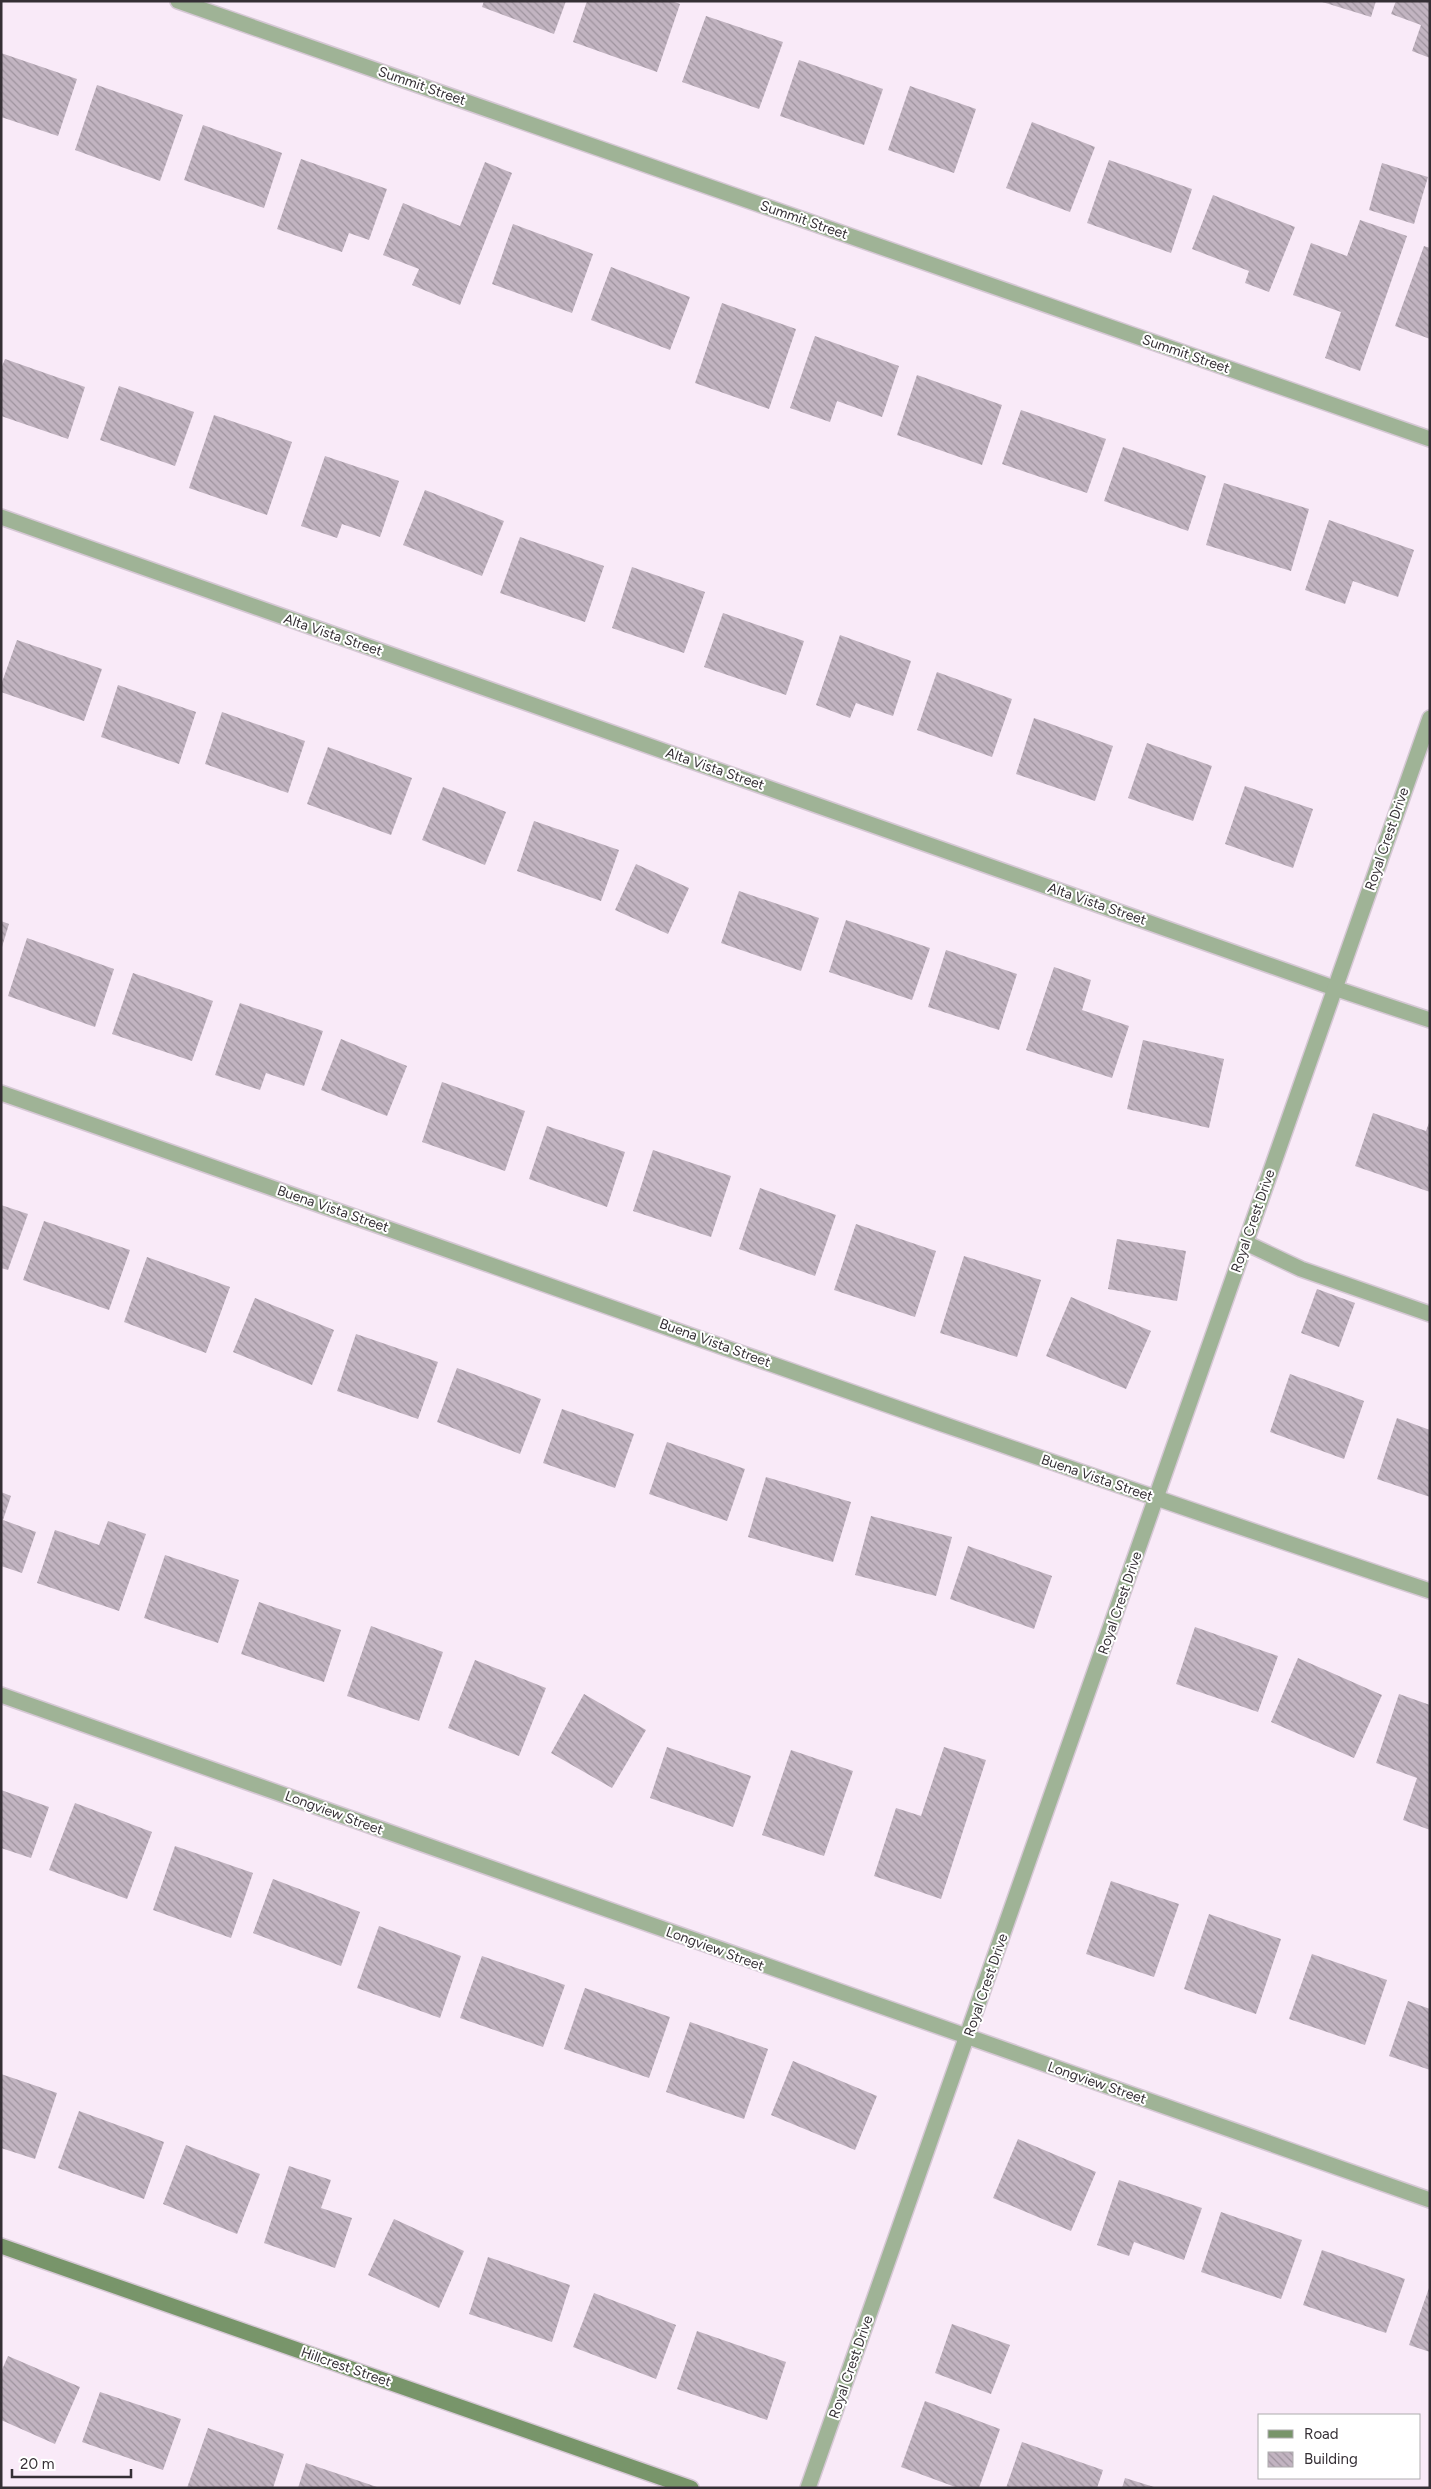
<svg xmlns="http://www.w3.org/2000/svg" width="1431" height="2489" font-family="Figtree,sans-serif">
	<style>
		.building { fill: url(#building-back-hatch) }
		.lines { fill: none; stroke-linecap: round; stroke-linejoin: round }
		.lane-casing { stroke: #d6c8d5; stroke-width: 18 }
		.street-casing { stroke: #d6c8d5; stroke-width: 18 }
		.secondary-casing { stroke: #d6c8d5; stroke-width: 18 }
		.lane { stroke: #9fb396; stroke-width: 15 }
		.street { stroke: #9fb396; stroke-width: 15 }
		.secondary { stroke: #78956a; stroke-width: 15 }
		.labels { text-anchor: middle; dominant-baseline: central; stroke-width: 4; stroke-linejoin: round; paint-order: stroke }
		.street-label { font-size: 14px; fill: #352f35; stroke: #fff }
	</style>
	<defs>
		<pattern id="building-back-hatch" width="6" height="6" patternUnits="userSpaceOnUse" patternTransform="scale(1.25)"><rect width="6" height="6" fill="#c2b4c1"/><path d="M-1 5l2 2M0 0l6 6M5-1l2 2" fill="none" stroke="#9e939e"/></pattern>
	</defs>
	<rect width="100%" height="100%" fill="#f9eaf8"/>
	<g class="building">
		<path d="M484 1H566L554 34 482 7Z"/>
		<path d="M587 1H671L680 4 657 72 573 42Z"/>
		<path d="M1319 1H1376L1371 17Z"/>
		<path d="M1396 1H1430V58L1412 51 1421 25 1391 14Z"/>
		<path d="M706 16 783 42 759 109 682 82Z"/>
		<path d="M1 53 77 79 58 136 1 117Z"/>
		<path d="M799 60 883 89 864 145 780 116Z"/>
		<path d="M97 85 183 115 160 181 75 150Z"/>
		<path d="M910 86 976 109 954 173 888 150Z"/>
		<path d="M1032 122 1095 147 1070 212 1006 188Z"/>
		<path d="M203 125 282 153 264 208 184 180Z"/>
		<path d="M301 159 387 189 369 240 349 233 342 252 277 229Z"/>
		<path d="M1109 160 1192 189 1171 253 1087 223Z"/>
		<path d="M485 162 512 173 460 305 412 285 419 269 383 255 403 203 460 226Z"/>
		<path d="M1382 163 1428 177 1414 224 1369 210Z"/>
		<path d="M1213 195 1295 227 1269 292 1245 283 1249 271 1192 249Z"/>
		<path d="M1360 220 1407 236 1360 371 1325 358 1341 312 1293 295 1311 243 1347 256Z"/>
		<path d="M513 224 593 254 572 313 492 284Z"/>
		<path d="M1424 246 1430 248V339L1395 326Z"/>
		<path d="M611 267 690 297 670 350 591 320Z"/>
		<path d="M722 303 796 329 769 409 695 383Z"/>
		<path d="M815 336 899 366 882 417 837 401 830 422 790 408Z"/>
		<path d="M5 359 85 387 68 439 1 416V369Z"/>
		<path d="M917 375 1002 405 982 465 897 435Z"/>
		<path d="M119 386 194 412 175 466 100 440Z"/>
		<path d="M1021 410 1106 439 1087 493 1002 464Z"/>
		<path d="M214 415 292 442 267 515 189 488Z"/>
		<path d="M1123 447 1206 476 1188 531 1104 501Z"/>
		<path d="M325 456 399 481 380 537 342 524 337 538 301 526Z"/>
		<path d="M1224 483 1309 509 1291 571 1206 545Z"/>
		<path d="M425 490 504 521 482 576 403 545Z"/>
		<path d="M1329 520 1414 550 1398 597 1353 581 1345 604 1305 590Z"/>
		<path d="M520 537 604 566 585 622 500 593Z"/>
		<path d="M632 567 705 592 684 653 612 628Z"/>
		<path d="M723 613 804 641 786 695 704 667Z"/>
		<path d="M840 635 911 661 893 716 856 703 850 718 816 705Z"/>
		<path d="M17 640 102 669 84 721 1 692V685Z"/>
		<path d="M937 672 1012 699 992 757 917 730Z"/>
		<path d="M118 685 196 712 179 764 101 737Z"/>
		<path d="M222 712 305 741 288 793 205 764Z"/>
		<path d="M1034 718 1113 746 1095 801 1016 774Z"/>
		<path d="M1147 743 1212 766 1193 821 1128 798Z"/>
		<path d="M328 747 412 778 391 835 307 804Z"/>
		<path d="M1245 786 1313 809 1293 868 1225 844Z"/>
		<path d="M443 787 506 812 485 865 422 840Z"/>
		<path d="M534 821 619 850 601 901 517 871Z"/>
		<path d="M636 864 689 888 668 934 615 910Z"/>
		<path d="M739 891 819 918 801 971 721 943Z"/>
		<path d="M846 920 930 948 912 1000 829 972Z"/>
		<path d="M1 921 9 924 2 947H1Z"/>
		<path d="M27 938 114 969 95 1027 8 996Z"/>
		<path d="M946 950 1017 974 999 1030 928 1007Z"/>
		<path d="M1054 967 1091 980 1082 1010 1129 1026 1112 1078 1026 1050Z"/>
		<path d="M133 973 213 1001 192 1061 112 1034Z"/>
		<path d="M240 1003 323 1031 304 1086 266 1073 260 1090 215 1075Z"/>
		<path d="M341 1039 407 1066 387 1116 321 1090Z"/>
		<path d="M1143 1040 1224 1059 1209 1128 1127 1109Z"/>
		<path d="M442 1082 525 1111 505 1171 422 1142Z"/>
		<path d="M1373 1113 1426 1131 1430 1120V1192L1355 1166Z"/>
		<path d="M547 1126 625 1152 607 1207 529 1179Z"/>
		<path d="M653 1150 731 1176 711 1237 633 1211Z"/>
		<path d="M760 1188 836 1215 815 1276 739 1249Z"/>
		<path d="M1 1205 28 1214 8 1270 1 1268Z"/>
		<path d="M44 1221 130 1250 109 1310 23 1280Z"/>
		<path d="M856 1224 936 1251 915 1317 834 1290Z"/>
		<path d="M1117 1239 1186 1251 1177 1301 1108 1289Z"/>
		<path d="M964 1256 1041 1280 1017 1357 940 1333Z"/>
		<path d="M147 1257 230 1287 206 1353 124 1322Z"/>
		<path d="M1317 1289 1355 1303 1339 1347 1301 1333Z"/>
		<path d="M1071 1297 1151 1331 1126 1389 1046 1356Z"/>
		<path d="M255 1298 334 1330 312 1385 233 1352Z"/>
		<path d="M356 1334 438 1362 418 1419 337 1391Z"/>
		<path d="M457 1368 541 1399 520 1454 437 1422Z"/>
		<path d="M1290 1374 1364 1401 1344 1459 1270 1432Z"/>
		<path d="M562 1409 634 1434 615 1488 543 1463Z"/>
		<path d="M1397 1418 1430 1430V1497L1377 1479Z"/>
		<path d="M667 1442 745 1469 727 1521 649 1494Z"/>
		<path d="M766 1477 851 1502 833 1562 748 1537Z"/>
		<path d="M1 1492 11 1496 3 1520 36 1532 22 1573 1 1566Z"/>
		<path d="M871 1516 952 1537 936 1596 855 1575Z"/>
		<path d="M108 1521 146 1534 119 1611 37 1583 55 1530 99 1545Z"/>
		<path d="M968 1546 1052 1576 1034 1629 950 1599Z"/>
		<path d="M165 1555 239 1580 218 1643 144 1618Z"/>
		<path d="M259 1602 341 1630 324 1682 241 1654Z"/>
		<path d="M371 1626 443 1652 419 1721 347 1696Z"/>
		<path d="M1195 1627 1278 1656 1258 1712 1176 1684Z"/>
		<path d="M1298 1658 1382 1695 1354 1758 1271 1722Z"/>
		<path d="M475 1660 546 1688 519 1756 448 1728Z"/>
		<path d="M584 1694 646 1730 612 1788 551 1753Z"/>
		<path d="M1399 1694 1430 1705V1830L1403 1820 1417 1778 1376 1763Z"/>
		<path d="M667 1747 751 1776 733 1827 650 1798Z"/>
		<path d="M944 1747 986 1760 941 1899 874 1876 896 1808 921 1816Z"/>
		<path d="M791 1750 853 1771 824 1856 762 1835Z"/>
		<path d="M1 1790 49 1807 31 1858 1 1848Z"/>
		<path d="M75 1803 152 1832 127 1899 49 1870Z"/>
		<path d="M175 1846 253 1873 231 1938 153 1910Z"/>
		<path d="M273 1879 360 1912 341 1966 253 1933Z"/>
		<path d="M1111 1881 1179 1904 1154 1977 1086 1954Z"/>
		<path d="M1209 1914 1281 1939 1256 2014 1184 1989Z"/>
		<path d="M379 1926 461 1956 440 2018 357 1988Z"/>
		<path d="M1312 1954 1387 1980 1365 2045 1289 2019Z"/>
		<path d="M482 1956 565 1985 543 2047 460 2018Z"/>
		<path d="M585 1988 670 2017 649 2078 564 2049Z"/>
		<path d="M1408 2001 1430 2009V2070L1389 2056Z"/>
		<path d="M690 2022 768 2049 744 2119 666 2092Z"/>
		<path d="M793 2061 877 2096 855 2150 771 2115Z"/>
		<path d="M1 2074 57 2093 35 2159 1 2148Z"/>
		<path d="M79 2111 164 2142 144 2199 58 2168Z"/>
		<path d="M1018 2139 1096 2172 1071 2231 993 2198Z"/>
		<path d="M186 2145 260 2174 237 2234 163 2204Z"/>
		<path d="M289 2166 331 2180 321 2208 352 2218 335 2268 264 2243Z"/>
		<path d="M1119 2180 1202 2208 1184 2260 1134 2242 1129 2256 1097 2245Z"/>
		<path d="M1221 2212 1302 2240 1281 2299 1201 2272Z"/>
		<path d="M394 2219 464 2251 439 2308 368 2275Z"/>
		<path d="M1322 2250 1405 2279 1386 2333 1303 2305Z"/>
		<path d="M488 2257 570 2285 552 2342 469 2314Z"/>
		<path d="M1430 2285V2352L1409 2345Z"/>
		<path d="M594 2293 676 2325 656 2379 573 2347Z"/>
		<path d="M952 2324 1010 2345 991 2394 935 2373Z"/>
		<path d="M697 2331 786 2362 767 2420 677 2389Z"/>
		<path d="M8 2356 80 2387 55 2444 1 2420V2372Z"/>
		<path d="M100 2392 181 2419 163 2470 82 2442Z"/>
		<path d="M925 2401 1000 2429 979 2488H958L901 2467Z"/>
		<path d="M208 2428 284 2454 273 2488H187Z"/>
		<path d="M1022 2442 1103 2470 1097 2488H1006Z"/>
		<path d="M306 2463 377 2487V2488H298Z"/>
		<path d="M1125 2478 1154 2487 1153 2488H1122Z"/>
	</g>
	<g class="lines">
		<defs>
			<path id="lane" d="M1246 1243 1301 1269 1430 1314"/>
			<g id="street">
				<path d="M178 1 1430 439"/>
				<path d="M1 517 1334 988 1430 1020"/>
				<path d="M1 1093C478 1259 952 1431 1430 1591"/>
				<path d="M1 1695 1430 2200"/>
				<path d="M808 2488 1430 718"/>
			</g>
			<path id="secondary" d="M1 2246 691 2488"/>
		</defs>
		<use href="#lane" class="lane-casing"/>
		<use href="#street" class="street-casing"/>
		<use href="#secondary" class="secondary-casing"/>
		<use href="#lane" class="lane"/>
		<use href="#street" class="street"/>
		<use href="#secondary" class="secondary"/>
	</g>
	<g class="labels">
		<g class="street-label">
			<text transform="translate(422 86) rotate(19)">Summit Street</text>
			<text transform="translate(804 220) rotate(19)">Summit Street</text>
			<text transform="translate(1186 354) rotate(19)">Summit Street</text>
			<text transform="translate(333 635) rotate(19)">Alta Vista Street</text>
			<text transform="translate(715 769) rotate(19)">Alta Vista Street</text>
			<text transform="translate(1387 839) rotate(-71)">Royal Crest Drive</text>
			<text transform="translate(1097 904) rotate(19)">Alta Vista Street</text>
			<text transform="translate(333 1209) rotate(19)">Buena Vista Street</text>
			<text transform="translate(1253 1221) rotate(-71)">Royal Crest Drive</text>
			<text transform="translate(715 1343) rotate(20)">Buena Vista Street</text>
			<text transform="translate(1097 1478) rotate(19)">Buena Vista Street</text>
			<text transform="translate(1120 1603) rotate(-71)">Royal Crest Drive</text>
			<text transform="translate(334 1813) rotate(20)">Longview Street</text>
			<text transform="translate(715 1949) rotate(20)">Longview Street</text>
			<text transform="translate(986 1985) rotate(-71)">Royal Crest Drive</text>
			<text transform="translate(1097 2083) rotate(19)">Longview Street</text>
			<text transform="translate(346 2367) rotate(19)">Hillcrest Street</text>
			<text transform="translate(851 2367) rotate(-71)">Royal Crest Drive</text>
		</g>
	</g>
	<rect width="1431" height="2489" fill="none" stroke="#352f35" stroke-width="5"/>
	<rect x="1258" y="2414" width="162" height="65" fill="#ffffff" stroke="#aeacae"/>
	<rect x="1268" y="2430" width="25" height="8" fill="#78956a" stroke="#aeacae"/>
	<text x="1304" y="2439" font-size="15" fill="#352f35">Road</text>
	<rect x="1268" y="2452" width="25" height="15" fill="url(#building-back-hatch)" stroke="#aeacae"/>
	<text x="1304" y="2464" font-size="15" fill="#352f35">Building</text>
	<path d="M12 2469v8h119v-8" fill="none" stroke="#352f35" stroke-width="2.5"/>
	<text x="20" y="2469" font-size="15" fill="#352f35" stroke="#ffffff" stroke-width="4" paint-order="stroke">20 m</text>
</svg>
